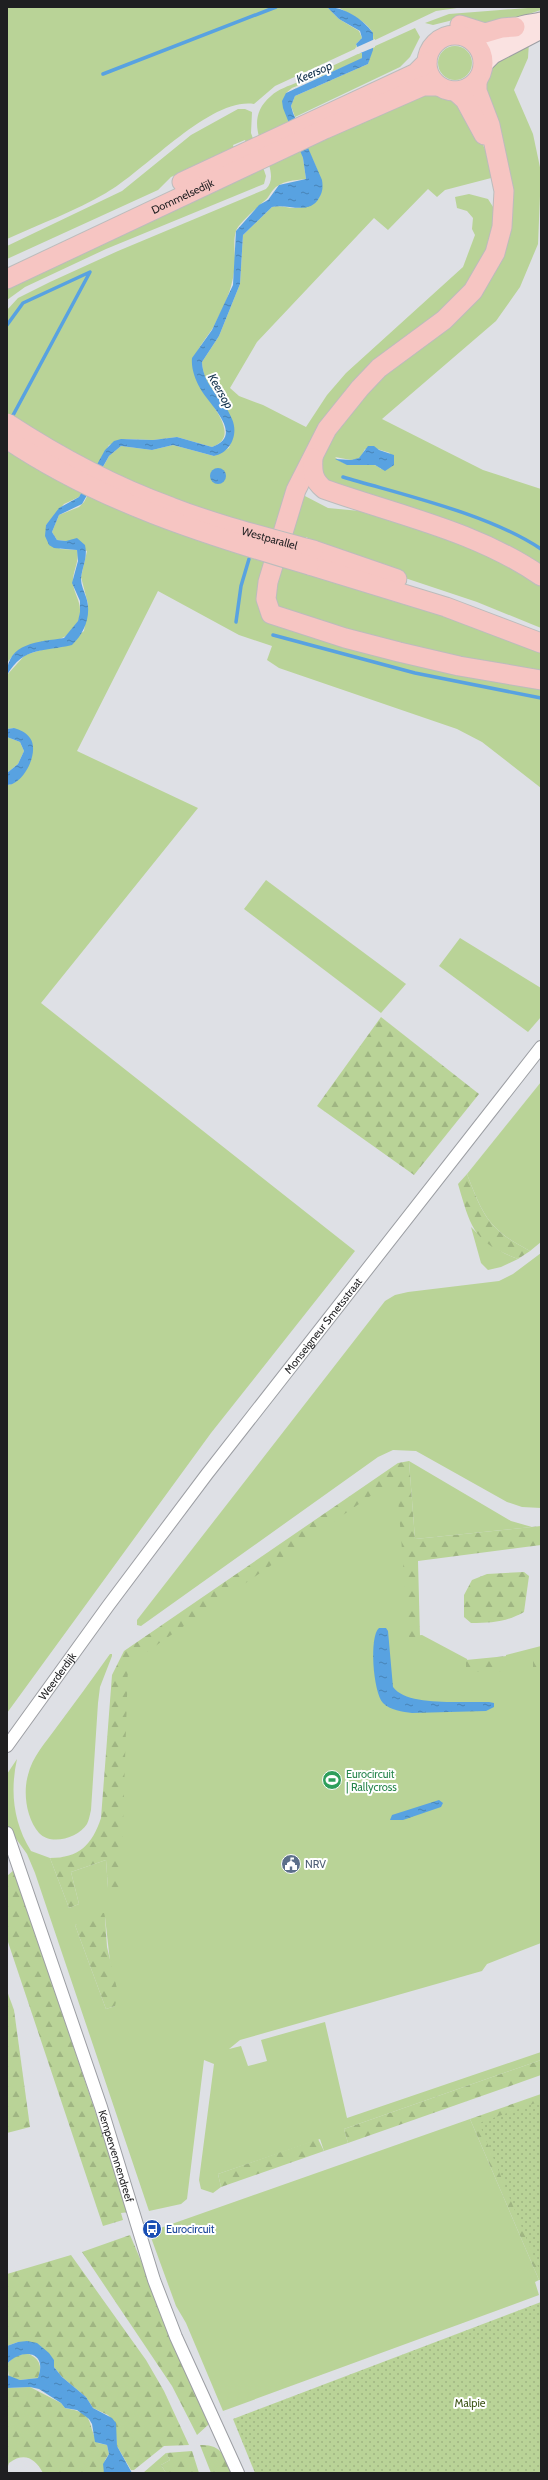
<svg xmlns="http://www.w3.org/2000/svg" width="548" height="2480" font-family="Cabin,sans-serif">
	<style>
		.grass { fill: #b9d397; fill-rule: evenodd }
		.forest { fill: url(#forest-firs) }
		.park { fill: url(#park-dots) }
		.water { fill: url(#water-ripples) }
		.pier { fill: #dee0e5 }
		.lines { fill: none; stroke-linecap: round; stroke-linejoin: round }
		.stream { stroke: #58a2e1; stroke-width: 3.5 }
		.street-casing { stroke: #9c9ea3; stroke-width: 14 }
		.secondary-casing { stroke: #9c9ea3; stroke-width: 19 }
		.primary-casing { stroke: #bcbcbc; stroke-width: 21 }
		.street { stroke: #fff; stroke-width: 12 }
		.secondary { stroke: #fae2e1; stroke-width: 17 }
		.primary { stroke: #f6c5c2; stroke-width: 19 }
		.primary-bridge-casing { stroke: #bcbcbc; stroke-width: 21; stroke-linecap: butt }
		.primary-bridge { stroke: #f6c5c2; stroke-width: 19 }
		.labels { text-anchor: middle; dominant-baseline: central; stroke-width: 4; stroke-linejoin: round; paint-order: stroke }
		.street-label { font-size: 11px; fill: #1f1f21; stroke: #fff }
		.leisure-label { font-size: 11px; fill: #27864d; stroke: #fff; text-anchor: start }
		.service-label { font-size: 11px; fill: #4e5e75; stroke: #fff; text-anchor: start }
		.transit-label { font-size: 11px; fill: #164399; stroke: #fff; text-anchor: start }
		.park-label { font-size: 11px; fill: #3e5418; stroke: #fff }
		.water-label { font-size: 12px; font-style: italic; fill: #14334d; stroke: #fff }
	</style>
	<defs>
		<pattern id="forest-firs" width="22" height="20" patternUnits="userSpaceOnUse"><rect width="22" height="20" fill="#b9d397"/><path d="M5 1l3.5 6h-7zM16 11l3.5 6h-7z" fill="#9fb582"/></pattern>
		<pattern id="park-dots" width="8" height="8" patternUnits="userSpaceOnUse"><rect width="8" height="8" fill="#b9d397"/><path d="M2 2h.1M6 6h.1" fill="none" stroke="#9fb582" stroke-width="1.8" stroke-linecap="round"/></pattern>
		<pattern id="water-ripples" width="26" height="14" patternUnits="userSpaceOnUse"><rect width="26" height="14" fill="#58a2e1"/><path d="M2 4q2-2 4 0t4 0M15 11q2-2 4 0t4 0" fill="none" stroke="#4883b6"/></pattern>
	</defs>
	<rect width="100%" height="100%" fill="#dee0e5"/>
	<g class="grass">
		<path d="M7 7H327L339 19 359 31 362 38 356 44 357 48 275 86 254 104C210 97 145 171 106 193 75 211 40 224 7 239Z"/>
		<path d="M338 7H464L436 11 373 41C377 24 349 15 338 7Z"/>
		<path d="M541 7V10L492 26 457 19 433 25 425 23 449 14Z"/>
		<path d="M415 28 420 37 410 57 400 67 295 117 291 106 295 96 368 64 373 47Z"/>
		<path d="M529 42 528 58 514 90 533 134 541 172 538 244 520 287 496 321 382 419 483 470 541 489V569L329 485 320 468 329 440 371 386 456 317 508 236 483 84 491 65ZM365 449H377L390 453 381 469C368 457 351 473 335 457L351 460 360 458Z"/>
		<circle cx="455" cy="63" r="17"/>
		<path d="M360 53H362V58L356 62 292 88 286 93 303 158 306 179C295 180 280 181 273 190 269 195 268 199 263 202 257 208 238 224 236 231 233 240 235 252 235 262 234 284 226 303 216 322 208 339 191 351 194 371 196 392 248 434 212 447L177 437 153 440 126 439 109 445 79 497 64 504 46 525 60 549 77 550C80 562 72 572 73 583 74 594 81 601 80 613 76 646 39 641 17 652 13 654 10 660 7 663V310L18 298 50 282 118 251 266 189C287 167 233 128 271 96 278 89 289 86 298 82 319 72 339 63 360 53Z"/>
		<path d="M421 91C430 92 446 92 454 99 470 114 490 156 495 177L445 190 437 197 428 189 388 230 374 218 257 342 230 388 239 396 263 405 306 427 327 395 346 373 463 267 475 235 472 229 473 218 467 211 457 208 455 197 469 194 488 199 495 210 494 230 480 267 457 297 334 407 258 605 541 683V788L482 742 457 729 279 668 267 660 272 646 239 635 158 591 77 751 198 808 41 1003 355 1251 211 1433 7 1713V785H10L31 758 14 728 7 729V675L25 655 48 648 62 647 84 631 88 604 81 577 87 551 66 541 57 540 52 532 59 515 79 507 84 502 109 456 121 446 152 450 173 445 214 456 229 448C244 410 203 397 202 362L219 336 240 284 243 235 272 207C279 205 287 208 294 208 340 205 317 170 306 145Z"/>
		<path d="M238 109H245L252 112 251 133 266 176 264 184 106 249 25 287 7 300V284L250 170 252 174 259 171 245 140 233 145 234 148 171 177 158 190 7 259V246L122 191 191 135Z"/>
		<path d="M303 495 328 508 360 511 476 545 541 583V628L477 602 357 562 306 537 296 571 308 572 541 647V677L401 649 275 606 276 584Z"/>
		<path d="M7 737 20 742 24 751 18 764 7 773Z"/>
		<path d="M266 880 406 984 381 1013 244 909Z"/>
		<path d="M460 938 541 988V1017L528 1032 439 966Z"/>
		<path d="M541 1082V1242L530 1251C489 1230 483 1216 467 1174Z"/>
		<path d="M471 1227C486 1242 498 1252 518 1259L501 1267 488 1270 481 1263Z"/>
		<path d="M541 1253V1508L522 1507 507 1502 416 1451 393 1450 378 1457 141 1626 137 1625V1620L385 1301 395 1295 408 1292 499 1281 513 1274Z"/>
		<path d="M409 1461 511 1521 532 1527 415 1539Z"/>
		<path d="M390 1479 398 1482 411 1636 422 1635 467 1659 468 1670H505L506 1655 541 1646V1943L487 1964 482 1971 240 2040 229 2049 241 2046 248 2066 267 2061 261 2040 325 2022 347 2118 541 2052V2060L344 2129 348 2143 324 2151 320 2139 218 2174 221 2187 213 2193 201 2189 199 2180 214 2064 204 2060 187 2199 181 2204 149 2211 35 1873 27 1854 7 1826V1774L17 1759C10 1791 13 1822 31 1851L50 1858 69 1908 79 1904 71 1872 106 1860 108 1888 126 1664ZM105 1917 115 2006 106 2009 75 1925Z"/>
		<path d="M110 1654H112V1656L100 1687 98 1703 91 1810C90 1814 89 1820 87 1824 78 1838 51 1846 39 1833 26 1818 23 1792 28 1775 32 1757 46 1742 56 1728 74 1704 92 1679 110 1654Z"/>
		<path d="M470 2119 539 2280 535 2282 539 2295 223 2411 186 2323 176 2306 149 2232Z"/>
		<path d="M166 2453 170 2460 161 2465 166 2473H143Z"/>
	</g>
	<g class="forest">
		<path d="M381 1017 479 1094 414 1175 317 1106Z"/>
		<path d="M467 1174C483 1216 489 1230 530 1251L518 1259C473 1242 471 1228 458 1184Z"/>
		<path d="M409 1461 415 1539 541 1526V1545L418 1561 420 1637 409 1639 397 1486 395 1482 389 1483 128 1665 121 1887 108 1888 106 1860 71 1872 79 1904 69 1908 50 1858C79 1858 92 1845 101 1818L112 1675 124 1651 398 1463Z"/>
		<path d="M524 1572 529 1576 524 1612C506 1622 492 1623 471 1623L464 1617V1595L472 1580 487 1574Z"/>
		<path d="M541 1654V1669L533 1667V1655Z"/>
		<path d="M507 1656V1671L466 1672V1660Z"/>
		<path d="M14 1870 129 2212 121 2213 123 2220 103 2226 7 1939V1876Z"/>
		<path d="M99 1913H104L105 1917 107 1947 118 1993 115 2006 106 2009 75 1925Z"/>
		<path d="M7 1991 14 2010 30 2127 7 2133Z"/>
		<path d="M541 2060V2075L348 2143 344 2129Z"/>
		<path d="M541 2094V2280H539L470 2119Z"/>
		<path d="M318 2139 324 2151 221 2187 218 2174Z"/>
		<path d="M130 2235 209 2420 208 2425 197 2435 172 2386 82 2252Z"/>
		<path d="M71 2255 146 2360 164 2391 189 2445 164 2446 134 2470H131L117 2446 115 2423 108 2415 93 2408 86 2397 62 2377 54 2367V2360L18 2342 7 2346V2274Z"/>
		<path d="M26 2353C39 2357 43 2366 38 2378L20 2380 9 2377 7 2364 14 2357Z"/>
		<path d="M30 2387 61 2403 65 2408C97 2414 85 2421 98 2443L107 2445 109 2454 105 2460 104 2473H43C35 2458 24 2452 9 2463L7 2469V2388Z"/>
		<path d="M200 2445C221 2444 225 2456 233 2473H211Z"/>
		<path d="M192 2451 199 2473H166L161 2465 170 2460 166 2453Z"/>
	</g>
	<g class="park">
		<path d="M541 2101V2274L479 2123Z"/>
		<path d="M541 2302V2473H255L233 2419Z"/>
	</g>
	<g class="water">
		<path d="M327 7C344 7 363 19 373 33V50L368 64 295 96 291 106 293 113 322 180C323 186 323 192 319 198 309 216 287 203 272 207L243 235 240 284 219 336 202 362C203 387 224 398 232 419 239 435 230 453 214 456L173 445 152 450 121 446 109 456 82 504 59 515 52 532 57 540 66 541 77 538 85 545C88 558 82 567 81 579 81 585 84 591 86 597 92 614 85 633 72 645 44 652 24 646 7 675 7 642 39 642 64 638L78 621 80 612V601L72 583 78 561 77 550 54 548 49 545 45 536 46 525 59 508 79 497 105 450 114 441 121 439 153 440 177 437 212 447C246 435 208 404 200 388 195 379 191 368 192 358L212 330 233 285 236 231 259 205 268 200 279 185 306 179 303 158 283 108 282 101 286 93 362 58V53H360L356 44 362 38 360 31 339 19Z"/>
		<path d="M368 446H374L379 450 394 455V465L385 471 375 465H347L335 459 351 460 359 458Z"/>
		<circle cx="218" cy="476" r="8"/>
		<path d="M14 728C20 730 26 732 30 738 40 751 24 785 7 785V773L18 764 24 751 20 742 7 737V729Z"/>
		<path d="M379 1628H386L388 1631 393 1687C407 1707 465 1701 489 1702L494 1703V1707L486 1711 412 1713C403 1712 390 1710 383 1703 373 1692 369 1636 379 1628Z"/>
		<path d="M439 1800 443 1803 441 1807 403 1820H390L392 1815Z"/>
		<path d="M27 2341 37 2343 49 2353 54 2360V2367L62 2377 86 2397 93 2408 112 2418 116 2423 117 2446 132 2473H104L103 2464 109 2454 107 2445 95 2442 92 2424 89 2419 77 2410 65 2408 61 2403 39 2389 30 2387 7 2388V2375L20 2380 38 2378C48 2352 23 2347 7 2364V2346L18 2342Z"/>
	</g>
	<path class="pier" d="M375 39V47L358 54 355 48Z"/>
	<g class="lines">
		<g class="stream">
			<path d="M103 74 276 7"/>
			<path d="M7 325 23 303 90 272 11 419"/>
			<path d="M343 477C403 495 489 514 541 549"/>
			<path d="M236 622 241 586 249 559"/>
			<path d="M273 635 415 673 541 698"/>
		</g>
		<defs>
			<g id="street">
				<path id="s1" d="M7 1746 108 1606 207 1474 541 1047"/>
				<path id="s2" d="M7 1833 101 2107 154 2280 176 2337 238 2473"/>
			</g>
			<g id="secondary">
				<path d="M474 42C491 46 502 33 516 27 523 23 533 23 541 21"/>
				<path d="M483 65 493 55 541 30"/>
			</g>
			<g id="primary">
				<path d="M460 25 485 33 502 28 515 27"/>
				<circle cx="455" cy="63" r="28"/>
				<path d="M477 81V91L490 125 504 191 502 227 495 253 473 291 444 320 379 368 360 388 327 429 296 490 268 582 266 599 271 614 345 638 399 652 459 666 541 680"/>
				<path d="M455 91 465 100 484 135"/>
				<path d="M182 182 416 73 427 62"/>
				<path id="s3" d="M7 279 325 129 423 86H438"/>
				<path d="M313 458C312 472 313 480 324 489 397 515 476 531 541 576"/>
				<path d="M313 550 397 579"/>
				<path d="M309 565 446 607 541 643"/>
			</g>
		</defs>
		<use href="#street" class="street-casing"/>
		<use href="#secondary" class="secondary-casing"/>
		<use href="#primary" class="primary-casing"/>
		<use href="#street" class="street"/>
		<use href="#secondary" class="secondary"/>
		<use href="#primary" class="primary"/>
		<defs>
			<g id="primary-bridge">
				<path id="s4" d="M7 423C59 457 113 486 171 507 217 525 266 537 313 550"/>
				<path d="M7 439C99 501 203 534 309 565"/>
			</g>
		</defs>
		<use href="#primary-bridge" class="primary-bridge-casing"/>
		<use href="#primary-bridge" class="primary-bridge"/>
	</g>
	<defs>
		<symbol id="stadium-disc" viewBox="-11 -11 22 22"><circle r="9.5" fill="#2e9e5b" stroke="#fff"/><path d="M0-5a6.5 5 0 1 0 0 10a6.5 5 0 1 0 0-10ZM-3.5-1.8h7v3.6h-7Z" fill="#fff"/></symbol>
		<symbol id="civic-disc" viewBox="-11 -11 22 22"><circle r="9.5" fill="#5c6f8a" stroke="#fff"/><path d="M-.6-6.5H3V-4.5H.6V-3L4-1V1h2V6H-6V1h2V-1L-.6-3ZM-1.2 2.5V6h2.4V2.5Z" fill="#fff"/></symbol>
		<symbol id="bus-disc" viewBox="-11 -11 22 22"><circle r="9.5" fill="#1a4fb4" stroke="#fff"/><path d="M-5-6H5V4H4V6H2V4H-2V6H-4V4H-5ZM-3.5-4V0h7V-4ZM-3.5 1.2v1.5H-2V1.2ZM2 1.2v1.5H3.5V1.2Z" fill="#fff"/></symbol>
	</defs>
	<g fill-rule="evenodd">
		<use href="#stadium-disc" x="321" y="1769" width="22" height="22"/>
		<use href="#civic-disc" x="280" y="1853" width="22" height="22"/>
		<use href="#bus-disc" x="141" y="2218" width="22" height="22"/>
	</g>
	<g class="labels">
		<g class="street-label">
			<text stroke="none"><textPath href="#s3" startOffset="194">Dommelsedijk</textPath></text>
			<text stroke="none"><textPath href="#s4" startOffset="288">Westparallel</textPath></text>
			<text stroke="none"><textPath href="#s1" startOffset="526">Monseigneur Smetsstraat</textPath></text>
			<text stroke="none"><textPath href="#s1" startOffset="86">Weerderdijk</textPath></text>
			<text stroke="none"><textPath href="#s2" startOffset="341">Kempervennendreef</textPath></text>
		</g>
		<g class="leisure-label">
			<text x="346" y="1774">Eurocircuit<tspan x="346" dy="13">| Rallycross</tspan></text>
		</g>
		<g class="service-label">
			<text x="305" y="1864">NRV</text>
		</g>
		<g class="transit-label">
			<text x="166" y="2229">Eurocircuit</text>
		</g>
		<g class="park-label">
			<text x="470" y="2403">Malpie</text>
		</g>
		<g class="water-label">
			<text transform="translate(314 72) rotate(-24)">Keersop</text>
			<text transform="translate(221 391) rotate(60)">Keersop</text>
		</g>
	</g>
	<rect width="548" height="2480" fill="none" stroke="#1f1f21" stroke-width="16"/>
</svg>
